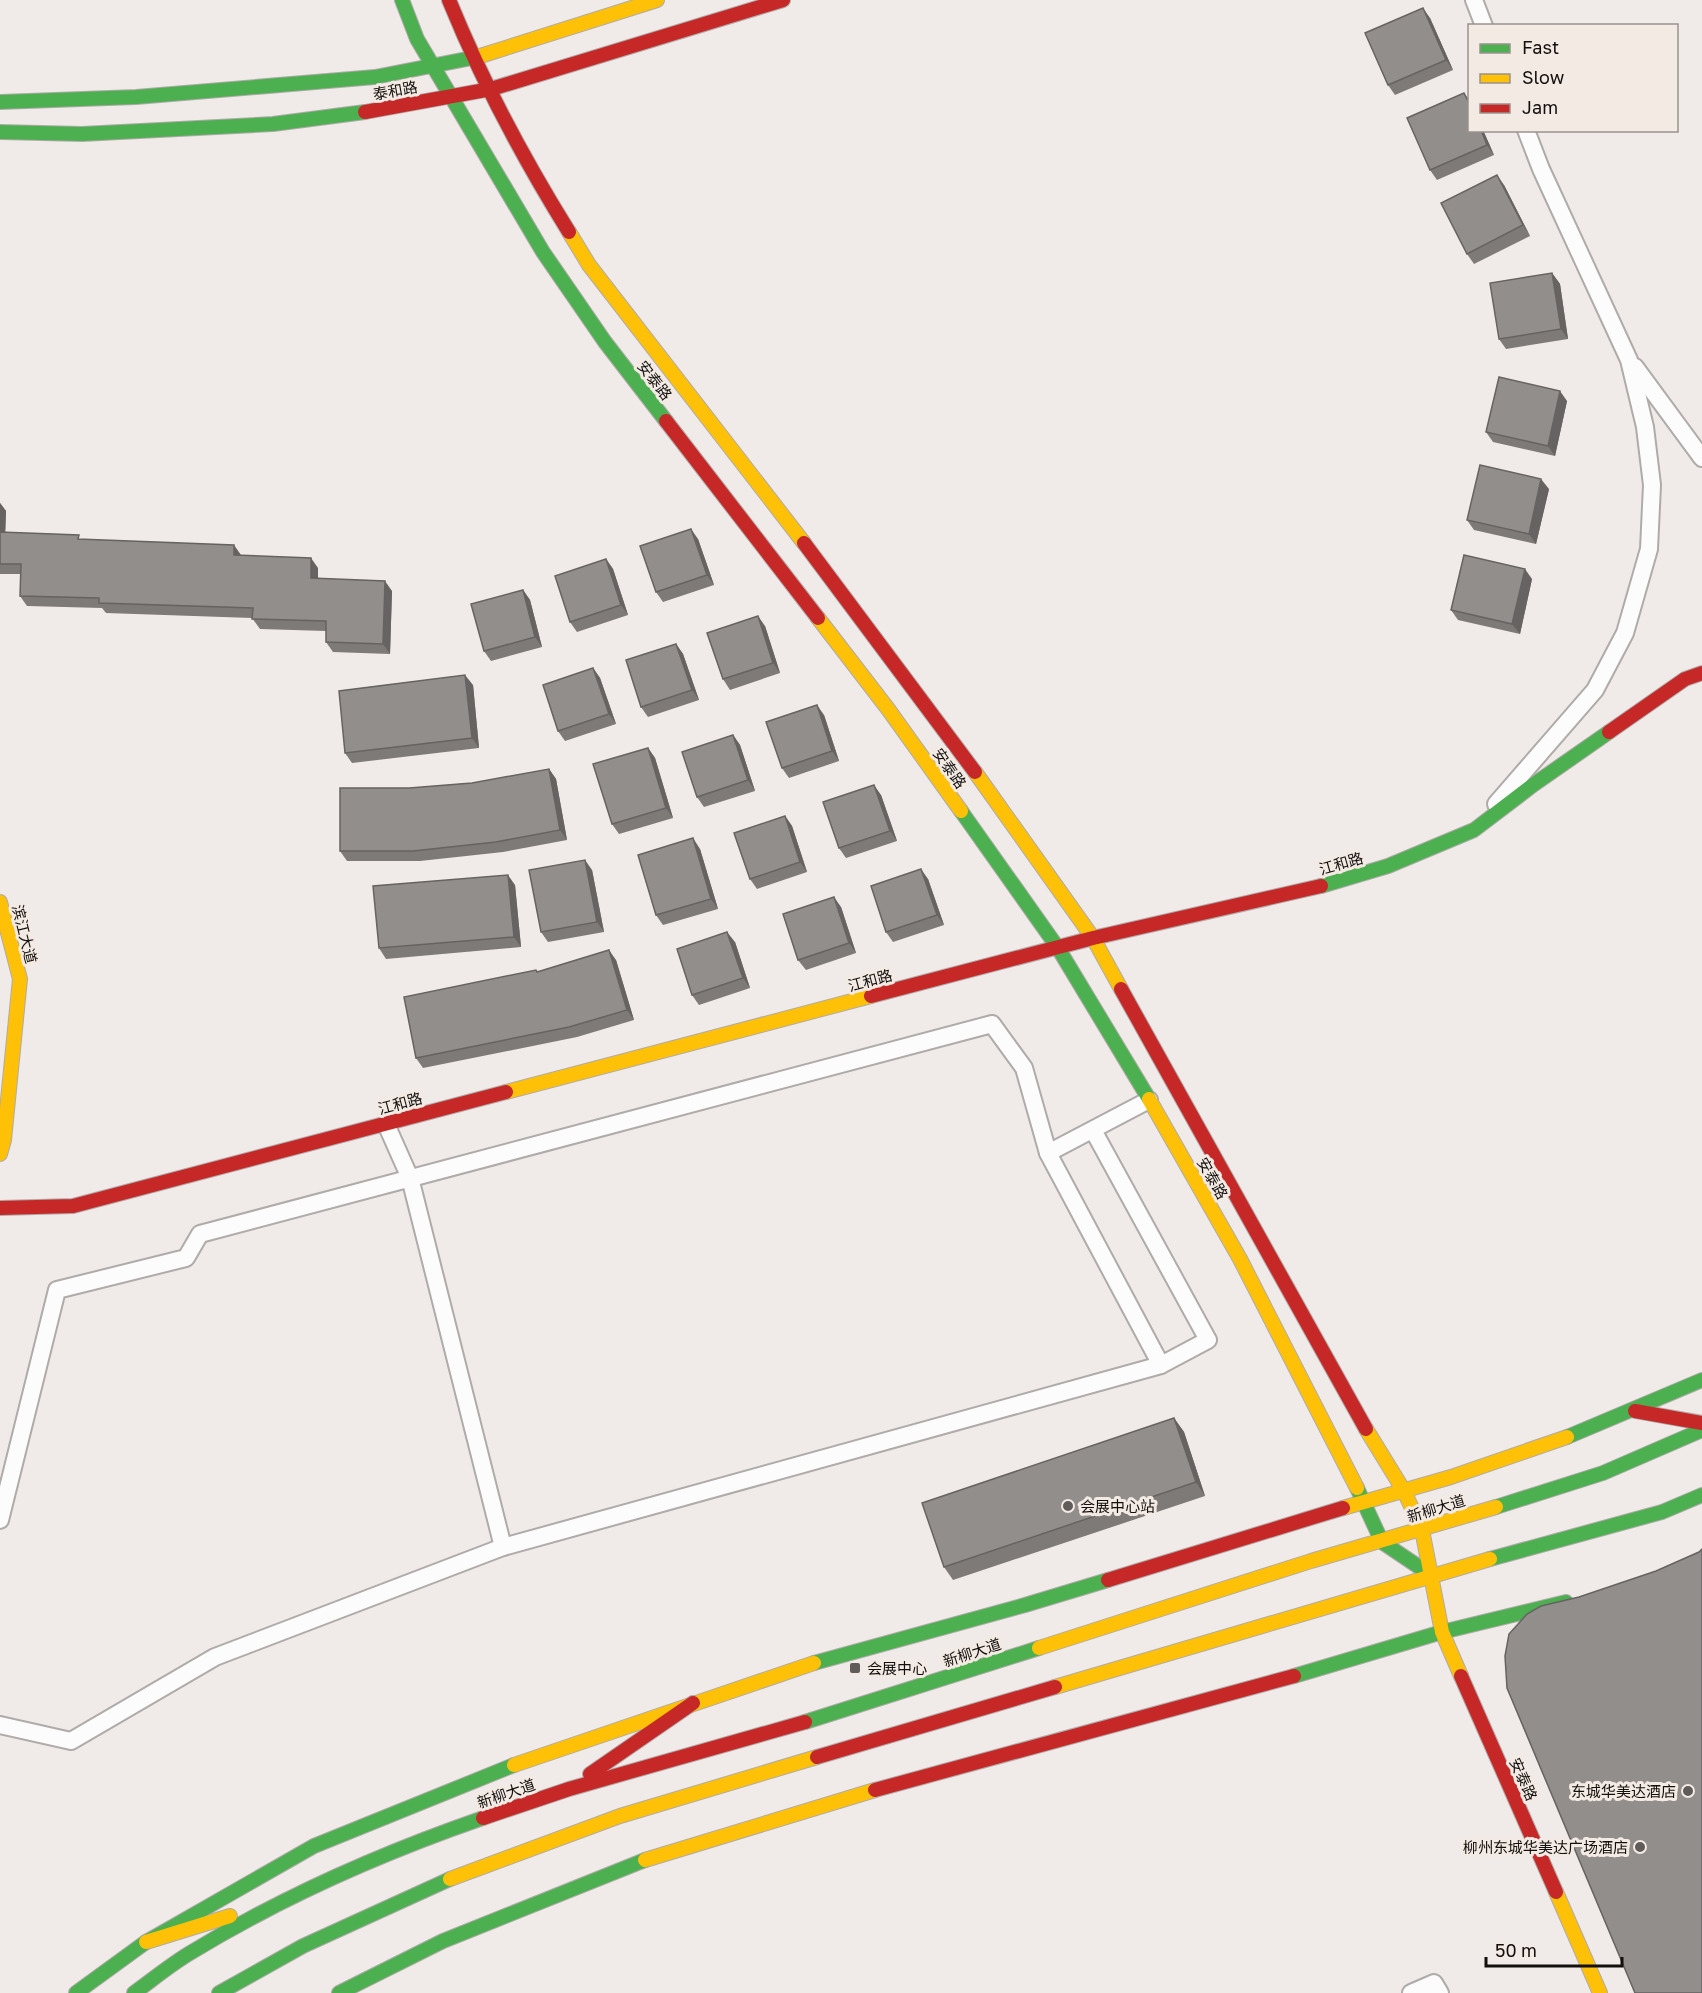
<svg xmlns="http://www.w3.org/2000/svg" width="1702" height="1993" font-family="'Golos Text','Noto Sans SC',sans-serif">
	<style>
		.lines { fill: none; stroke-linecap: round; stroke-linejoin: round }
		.street-casing { stroke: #afaba9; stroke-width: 20 }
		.fast-casing { stroke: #afaba9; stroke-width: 16 }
		.slow-casing { stroke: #afaba9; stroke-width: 16 }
		.jam-casing { stroke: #afaba9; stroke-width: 16 }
		.street { stroke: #fdfcfc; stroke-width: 16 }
		.fast { stroke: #4caf50; stroke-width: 14 }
		.slow { stroke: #ffc107; stroke-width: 14 }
		.jam { stroke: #c62828; stroke-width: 14 }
		.wall { fill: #7e7a78 }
		.shaded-wall { fill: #666362 }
		.building { fill: #928e8c; stroke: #666362; stroke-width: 1.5 }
		.poi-dot { fill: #605c5a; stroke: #f3eae4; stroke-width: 2 }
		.labels { text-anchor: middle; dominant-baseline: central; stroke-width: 6; stroke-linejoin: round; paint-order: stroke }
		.street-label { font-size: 15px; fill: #120f0d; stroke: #f3eae4 }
		.poi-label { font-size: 15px; fill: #120f0d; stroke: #f3eae4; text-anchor: start }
	</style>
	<rect width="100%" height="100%" fill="#f0ebe8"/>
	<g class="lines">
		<defs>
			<g id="street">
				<path d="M1474 0 1484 26"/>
				<path d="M1635 367 1702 458"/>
				<path d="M1496 804 1595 690 1625 633 1649 549 1652 485 1645 427 1629 360 1541 169 1526 130"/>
				<path d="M1149 1100 1048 1153 1161 1365"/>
				<path d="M386 1124 410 1178 503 1547"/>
				<path d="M0 1520 57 1290 186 1258 200 1234 992 1024 1024 1068 1048 1153"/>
				<path d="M0 1725 71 1741 215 1657 503 1547 1161 1365 1208 1340 1093 1130"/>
				<path d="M1411 1993 1434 1983 1440 1993"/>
			</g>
			<g id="fast">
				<path d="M402 0 417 39 543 252 605 342 666 421"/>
				<path d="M0 102 136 97 375 77 477 57"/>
				<path d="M0 132 82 134 273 124 365 112"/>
				<path d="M961 811 1058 948 1149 1099"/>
				<path d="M1321 886 1388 866 1474 830 1533 785 1609 732"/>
				<path d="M1567 1437 1702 1380"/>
				<path d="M1357 1488 1382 1542 1431 1575"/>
				<path d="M1496 1507 1603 1473 1702 1430"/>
				<path d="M1490 1559 1662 1512 1702 1495"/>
				<path d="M814 1663 1025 1605 1108 1580"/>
				<path d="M1294 1676 1442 1632 1566 1602"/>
				<path d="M805 1722 1039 1648"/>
				<path d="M76 1993 146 1942 314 1846 514 1765"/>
				<path d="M134 1993C152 1980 170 1965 190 1953 282 1897 382 1853 483 1818"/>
				<path d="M219 1993 303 1946 450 1879"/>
				<path d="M339 1993 443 1941 645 1860"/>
			</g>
			<g id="slow">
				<path d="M477 57 657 0"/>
				<path d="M569 232 589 265 804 543"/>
				<path d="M818 618 888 709 961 811"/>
				<path d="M975 772 1093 938 1121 989"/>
				<path d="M0 902 20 979 4 1140 0 1154"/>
				<path d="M506 1092 871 996"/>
				<path d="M1149 1099 1240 1259 1357 1488"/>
				<path d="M1366 1429 1404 1491 1422 1530 1442 1632 1461 1676"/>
				<path d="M1343 1508 1451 1477 1567 1437"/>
				<path d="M1039 1648 1311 1561 1496 1507"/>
				<path d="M1055 1687 1490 1559"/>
				<path d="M514 1765 814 1663"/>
				<path d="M645 1860 875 1790"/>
				<path d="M450 1879 620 1816 817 1757"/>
				<path d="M1556 1892 1600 1993"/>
				<path d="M146 1942 230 1916"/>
			</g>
			<g id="jam">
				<path d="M449 0C482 81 523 158 569 232"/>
				<path d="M365 112 491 89 783 0"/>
				<path d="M666 421 818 618"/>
				<path d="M804 543 975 772"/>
				<path d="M1609 732 1685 679 1702 673"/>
				<path d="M1121 989 1366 1429"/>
				<path d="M871 996 1093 938 1321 886"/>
				<path d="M0 1208 73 1206 506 1092"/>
				<path d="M1635 1411 1702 1423"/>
				<path d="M1108 1580 1343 1508"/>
				<path d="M1461 1676 1556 1892"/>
				<path d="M817 1757 1055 1687"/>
				<path d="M590 1774 693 1703"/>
				<path d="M875 1790 1294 1676"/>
				<path d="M483 1818 569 1789 805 1722"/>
			</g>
		</defs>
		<use href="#street" class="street-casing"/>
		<use href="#fast" class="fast-casing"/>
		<use href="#slow" class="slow-casing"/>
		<use href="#jam" class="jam-casing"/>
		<use href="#street" class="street"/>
		<use href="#fast" class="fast"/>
		<use href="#slow" class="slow"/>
		<use href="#jam" class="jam"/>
	</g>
	<g class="wall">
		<path d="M1430 18 1453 70 1395 95 1388 85Z"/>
		<path d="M1464 93 1470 101V130H1483L1494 155 1437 180 1430 170Z"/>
		<path d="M1504 185 1530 236 1474 264 1467 254Z"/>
		<path d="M1552 273 1560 284 1568 339 1506 349 1499 339Z"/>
		<path d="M1567 401 1555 456 1493 442 1486 432Z"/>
		<path d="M1549 489 1536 544 1474 530 1467 520Z"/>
		<path d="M0 503 6 511 5 532 241 556 318 568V579L392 591 390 654 333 652 326 642V631L260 629 252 618 106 613 102 608 27 606 20 596V574H0Z"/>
		<path d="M698 539 714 585 663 602 656 592Z"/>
		<path d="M606 559 613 569 628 615 577 632 570 622Z"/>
		<path d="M1532 579 1520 634 1458 620 1451 610Z"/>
		<path d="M523 590 530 600 542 647 491 661 484 651Z"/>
		<path d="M765 626 780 673 730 690 723 679Z"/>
		<path d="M676 644 683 654 699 700 648 717 641 707Z"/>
		<path d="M593 668 600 678 616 724 565 741 558 731Z"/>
		<path d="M473 685 479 748 352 763 345 753Z"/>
		<path d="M824 715 839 761 789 778 782 768Z"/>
		<path d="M733 735 740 745 755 791 704 807 697 797Z"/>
		<path d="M648 748 655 758 673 818 619 834 612 824Z"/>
		<path d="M549 769 556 779 567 840 503 852 420 861H347L340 851 409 788 472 783Z"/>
		<path d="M881 795 897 841 846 858 839 848Z"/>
		<path d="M785 816 792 826 807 872 757 889 750 879Z"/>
		<path d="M700 849 718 909 663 925 656 915Z"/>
		<path d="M592 870 604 932 548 942 541 932Z"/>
		<path d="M928 879 944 925 893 942 886 932Z"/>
		<path d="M515 885 521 947 386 959 379 948Z"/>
		<path d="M841 907 856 953 806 970 798 960Z"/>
		<path d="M735 942 750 988 699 1005 692 995Z"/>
		<path d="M616 960 634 1020 577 1037 423 1068 416 1058 536 970 538 972Z"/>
		<path d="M1174 1418 1184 1432 1205 1496 953 1580 944 1567Z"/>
	</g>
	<g class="shaded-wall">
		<path d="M1423 8 1430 18 1453 70 1446 60Z"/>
		<path d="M1481 130H1483L1494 155 1487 145Z"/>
		<path d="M1497 175 1504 185 1530 236 1523 225Z"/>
		<path d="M1552 273 1560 284 1568 339 1561 329Z"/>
		<path d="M1560 391 1567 401 1555 456 1548 446Z"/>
		<path d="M1541 479 1549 489 1536 544 1529 534Z"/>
		<path d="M0 503 6 511 5 542 0 535Z"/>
		<path d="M691 529 698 539 714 585 707 575Z"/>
		<path d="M234 545 241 555H234Z"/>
		<path d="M311 558 318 568V589L311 578Z"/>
		<path d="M606 559 613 569 628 615 621 605Z"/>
		<path d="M1525 569 1532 579 1520 634 1512 624Z"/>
		<path d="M385 581 392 591 390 654 383 644Z"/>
		<path d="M523 590 530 600 542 647 535 637Z"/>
		<path d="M758 616 765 626 780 673 773 663Z"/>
		<path d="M676 644 683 654 699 700 692 690Z"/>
		<path d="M593 668 600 678 616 724 609 714Z"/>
		<path d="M465 675 473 685 479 748 472 738Z"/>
		<path d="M817 705 824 715 839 761 832 751Z"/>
		<path d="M733 735 740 745 755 791 748 780Z"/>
		<path d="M648 748 655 758 673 818 666 808Z"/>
		<path d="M549 769 556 779 567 840 560 830Z"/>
		<path d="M874 785 881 795 897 841 890 831Z"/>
		<path d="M785 816 792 826 807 872 800 862Z"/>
		<path d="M693 838 700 849 718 909 711 899Z"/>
		<path d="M585 860 592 870 604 932 597 922Z"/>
		<path d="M921 869 928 879 944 925 937 915Z"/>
		<path d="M508 875 515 885 521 947 514 937Z"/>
		<path d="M834 897 841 907 856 953 849 943Z"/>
		<path d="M727 932 735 942 750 988 743 978Z"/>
		<path d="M609 950 616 960 634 1020 627 1010Z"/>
		<path d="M1174 1418 1184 1432 1205 1496 1196 1482Z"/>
	</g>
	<g class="building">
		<path d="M1423 8 1446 60 1388 85 1365 33Z"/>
		<path d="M1464 93 1470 105V130H1481L1487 145 1430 170 1407 118Z"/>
		<path d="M1497 175 1523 225 1467 254 1441 203Z"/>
		<path d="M1552 273 1561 329 1499 339 1490 283Z"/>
		<path d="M1499 377 1560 391 1548 446 1486 432Z"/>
		<path d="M1480 465 1541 479 1529 534 1467 520Z"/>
		<path d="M691 529 707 575 656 592 640 546Z"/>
		<path d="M0 532 79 535 78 539 234 545V555L311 558V578L385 581 383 644 326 642V621L252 619 253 608 99 603V598L20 596 21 564H0Z"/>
		<path d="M1464 555 1525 569 1512 624 1451 610Z"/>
		<path d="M606 559 621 605 570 622 555 576Z"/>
		<path d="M523 590 535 637 484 651 471 604Z"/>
		<path d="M758 616 773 663 723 679 707 633Z"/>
		<path d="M676 644 692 690 641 707 626 660Z"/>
		<path d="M593 668 609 714 558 731 543 685Z"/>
		<path d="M465 675 472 738 345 753 339 691Z"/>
		<path d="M817 705 832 751 782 768 766 722Z"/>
		<path d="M733 735 748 780 697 797 682 752Z"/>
		<path d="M648 748 666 808 612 824 593 764Z"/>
		<path d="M549 769 560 830 496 842 413 851H340V788H409L472 783Z"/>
		<path d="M874 785 890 831 839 848 823 802Z"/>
		<path d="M785 816 800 862 750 879 734 833Z"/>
		<path d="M693 838 711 899 656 915 638 855Z"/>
		<path d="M585 860 597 922 541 932 529 870Z"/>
		<path d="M921 869 937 915 886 932 871 886Z"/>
		<path d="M508 875 514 937 379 948 373 886Z"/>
		<path d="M834 897 849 943 798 960 783 914Z"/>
		<path d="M727 932 743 978 692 995 677 949Z"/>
		<path d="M609 950 627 1010 569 1027 416 1058 404 997 536 970 537 972Z"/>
		<path d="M1174 1418 1196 1482 944 1567 922 1503Z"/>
		<path d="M1702 1549V1993H1635L1507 1688 1505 1656 1509 1634 1527 1614 1541 1606 1579 1597 1656 1571 1699 1552Z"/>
	</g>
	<g class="poi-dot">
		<circle cx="1068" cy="1506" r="6"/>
		<rect x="849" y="1662" width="12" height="12" rx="3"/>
		<circle cx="1688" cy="1791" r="6"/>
		<circle cx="1640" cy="1847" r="6"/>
	</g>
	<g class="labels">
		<g class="street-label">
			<text transform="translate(395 90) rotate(-10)">泰和路</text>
			<text transform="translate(655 380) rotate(52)">安泰路</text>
			<text transform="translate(950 768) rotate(55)">安泰路</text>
			<text transform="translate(1341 863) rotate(-16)">江和路</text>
			<text transform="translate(25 934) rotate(76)">滨江大道</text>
			<text transform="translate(870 980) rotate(-15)">江和路</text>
			<text transform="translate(400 1103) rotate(-15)">江和路</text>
			<text transform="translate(1213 1178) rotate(60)">安泰路</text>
			<text transform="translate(1436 1508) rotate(-17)">新柳大道</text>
			<text transform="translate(972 1652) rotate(-18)">新柳大道</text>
			<text transform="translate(1524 1779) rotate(66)">安泰路</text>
			<text transform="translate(506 1793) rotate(-19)">新柳大道</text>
		</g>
		<g class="poi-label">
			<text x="1080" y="1506">会展中心站</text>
			<text x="867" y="1668">会展中心</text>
			<text x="1676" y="1791" text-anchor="end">东城华美达酒店</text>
			<text x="1628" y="1847" text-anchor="end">柳州东城华美达广场酒店</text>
		</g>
	</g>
	<rect x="1468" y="24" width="210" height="108" fill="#f3eae4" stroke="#99928e" stroke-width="1.5"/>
	<rect x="1480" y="44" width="30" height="9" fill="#4caf50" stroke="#99928e" stroke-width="1.5"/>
	<text x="1522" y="54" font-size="18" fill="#120f0d">Fast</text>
	<rect x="1480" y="74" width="30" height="9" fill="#ffc107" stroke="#99928e" stroke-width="1.5"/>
	<text x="1522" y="84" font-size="18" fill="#120f0d">Slow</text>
	<rect x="1480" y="104" width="30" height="9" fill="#c62828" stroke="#99928e" stroke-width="1.5"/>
	<text x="1522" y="114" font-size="18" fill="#120f0d">Jam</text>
	<path d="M1486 1957v9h136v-9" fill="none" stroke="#120f0d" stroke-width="3"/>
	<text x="1495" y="1957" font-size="18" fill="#120f0d" stroke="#f3eae4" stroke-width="4.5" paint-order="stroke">50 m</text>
</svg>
